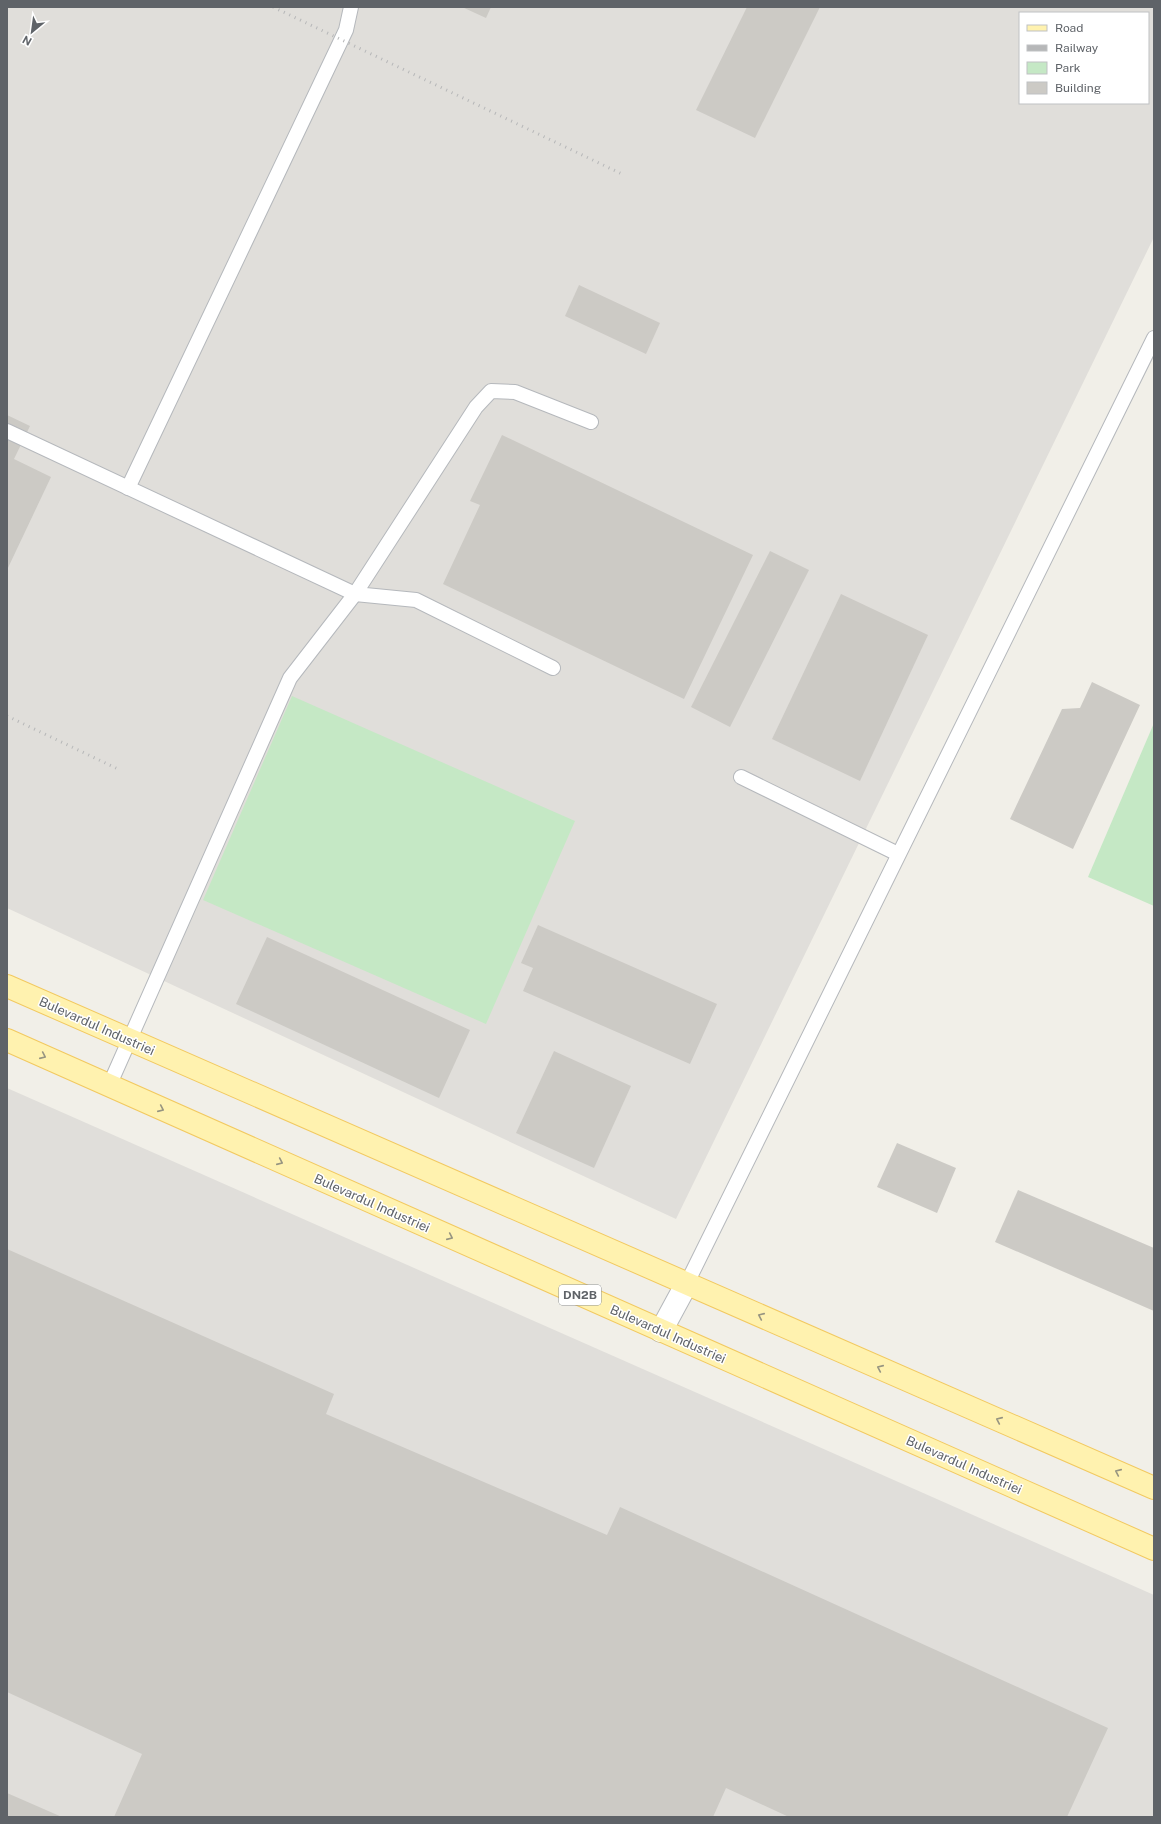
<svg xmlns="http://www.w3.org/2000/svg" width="1161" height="1824" font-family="'Public Sans',sans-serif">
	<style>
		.industrial { fill: #e0deda; fill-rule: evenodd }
		.green { fill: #c5e8c5 }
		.building { fill: #cccac5 }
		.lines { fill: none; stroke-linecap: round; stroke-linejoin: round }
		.lane-casing { stroke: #b5b8bc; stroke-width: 16 }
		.street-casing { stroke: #b5b8bc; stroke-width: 24 }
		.primary-casing { stroke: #f2c960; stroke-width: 24 }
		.lane { stroke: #fff; stroke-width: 14 }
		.street { stroke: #fff; stroke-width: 22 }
		.primary { stroke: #fff2af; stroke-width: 22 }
		.rail { stroke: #b6b7b8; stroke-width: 3; stroke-dasharray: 1 5; stroke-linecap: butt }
		.oneway { stroke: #979581 }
		.labels { text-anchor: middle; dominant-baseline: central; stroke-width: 3; stroke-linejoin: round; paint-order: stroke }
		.shield { fill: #fff; stroke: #8f9295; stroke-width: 1 }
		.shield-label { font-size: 12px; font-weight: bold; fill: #5f6368 }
		.street-label { font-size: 13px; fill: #5f6368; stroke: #fff }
	</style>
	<rect width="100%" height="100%" fill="#f1efe8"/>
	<g class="industrial">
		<path d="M7 7H1154V237L676 1219 7 908ZM1020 13H1148V103H1020Z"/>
		<path d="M7 1088 1154 1595V1817H7Z"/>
	</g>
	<g class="green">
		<path d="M292 696 575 821 486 1024 203 900Z"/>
		<path d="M1154 723V906L1088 877Z"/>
	</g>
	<g class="building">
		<path d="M462 7H491L486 18Z"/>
		<path d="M747 7H820L755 138 696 110Z"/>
		<path d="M579 285 660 323 646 354 565 316Z"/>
		<path d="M7 415 30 426 14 459 51 477 7 570Z"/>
		<path d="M502 435 753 555 684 699 443 584 480 505 470 501Z"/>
		<path d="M770 551 809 570 730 727 691 707Z"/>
		<path d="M841 594 928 635 860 781 772 739Z"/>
		<path d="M1092 682 1140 705 1073 849 1010 819 1062 709 1080 708Z"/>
		<path d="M538 925 717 1004 690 1064 523 991 533 968 521 963Z"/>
		<path d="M267 937 470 1030 439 1098 236 1004Z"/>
		<path d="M554 1051 631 1086 594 1168 516 1133Z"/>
		<path d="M897 1143 956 1168 937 1213 877 1187Z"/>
		<path d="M1018 1190 1154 1248V1311L995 1242Z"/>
		<path d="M7 1249 334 1394 326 1414 607 1535 620 1507 1108 1728 1067 1817H789L726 1788 713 1817H114L142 1754 7 1692Z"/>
		<path d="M7 1793 62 1817H7Z"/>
	</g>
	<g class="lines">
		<defs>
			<g id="lane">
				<path d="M7 431 355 594 416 600 553 668"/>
				<path d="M128 488 346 30 351 7"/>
				<path d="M741 777 898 854"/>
				<path d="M109 1086 290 678 355 594 476 407 491 391 515 392 591 422"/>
				<path d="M687 1283 1154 338"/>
			</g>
			<path id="street" d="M661 1331 687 1283"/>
			<g id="primary">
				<path d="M7 986 1154 1488"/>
				<path d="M7 1040 1154 1549"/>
			</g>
		</defs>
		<use href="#lane" class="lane-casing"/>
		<use href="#street" class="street-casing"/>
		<use href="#primary" class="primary-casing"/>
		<use href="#lane" class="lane"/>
		<use href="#street" class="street"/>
		<use href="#primary" class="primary"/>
		<g class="rail">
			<path d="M273 7 624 175"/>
			<path d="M7 716 120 770"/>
		</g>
	</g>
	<defs><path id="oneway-chevron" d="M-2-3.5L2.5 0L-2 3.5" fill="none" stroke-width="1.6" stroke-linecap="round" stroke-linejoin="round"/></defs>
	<g class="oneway">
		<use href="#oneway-chevron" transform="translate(43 1056) rotate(24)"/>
		<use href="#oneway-chevron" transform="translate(161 1109) rotate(24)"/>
		<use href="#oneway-chevron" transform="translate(280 1162) rotate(24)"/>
		<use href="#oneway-chevron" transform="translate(450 1237) rotate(24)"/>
		<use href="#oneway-chevron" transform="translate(761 1316) rotate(-156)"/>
		<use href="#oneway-chevron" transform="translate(880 1368) rotate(-156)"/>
		<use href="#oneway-chevron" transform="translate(999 1420) rotate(-156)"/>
		<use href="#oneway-chevron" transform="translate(1118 1472) rotate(-156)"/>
	</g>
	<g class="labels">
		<rect class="shield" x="559" y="1285" width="42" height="20" rx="3"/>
		<g class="shield-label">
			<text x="580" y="1295">DN2B</text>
		</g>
		<g class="street-label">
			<text transform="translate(97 1026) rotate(24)">Bulevardul Industriei</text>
			<text transform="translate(372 1203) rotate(24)">Bulevardul Industriei</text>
			<text transform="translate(668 1334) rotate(24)">Bulevardul Industriei</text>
			<text transform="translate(964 1465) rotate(24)">Bulevardul Industriei</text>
		</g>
	</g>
	<rect width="1161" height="1824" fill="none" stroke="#5f6368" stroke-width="16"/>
	<rect x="1019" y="12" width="130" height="92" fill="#ffffff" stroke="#bfc1c3"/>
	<rect x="1027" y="25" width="20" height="6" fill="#fff2af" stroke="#bfc1c3"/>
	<text x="1055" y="32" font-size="12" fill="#5f6368">Road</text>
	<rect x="1027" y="45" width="20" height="6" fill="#b6b7b8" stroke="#bfc1c3"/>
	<text x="1055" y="52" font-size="12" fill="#5f6368">Railway</text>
	<rect x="1027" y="62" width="20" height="12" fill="#c5e8c5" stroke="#bfc1c3"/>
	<text x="1055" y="72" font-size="12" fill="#5f6368">Park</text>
	<rect x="1027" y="82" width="20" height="12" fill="#cccac5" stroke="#bfc1c3"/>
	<text x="1055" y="92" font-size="12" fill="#5f6368">Building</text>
	<g transform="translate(32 32) rotate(209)" stroke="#ffffff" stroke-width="3" paint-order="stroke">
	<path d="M0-3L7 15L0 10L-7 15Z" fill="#5f6368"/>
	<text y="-6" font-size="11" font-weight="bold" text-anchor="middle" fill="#5f6368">N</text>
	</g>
</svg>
